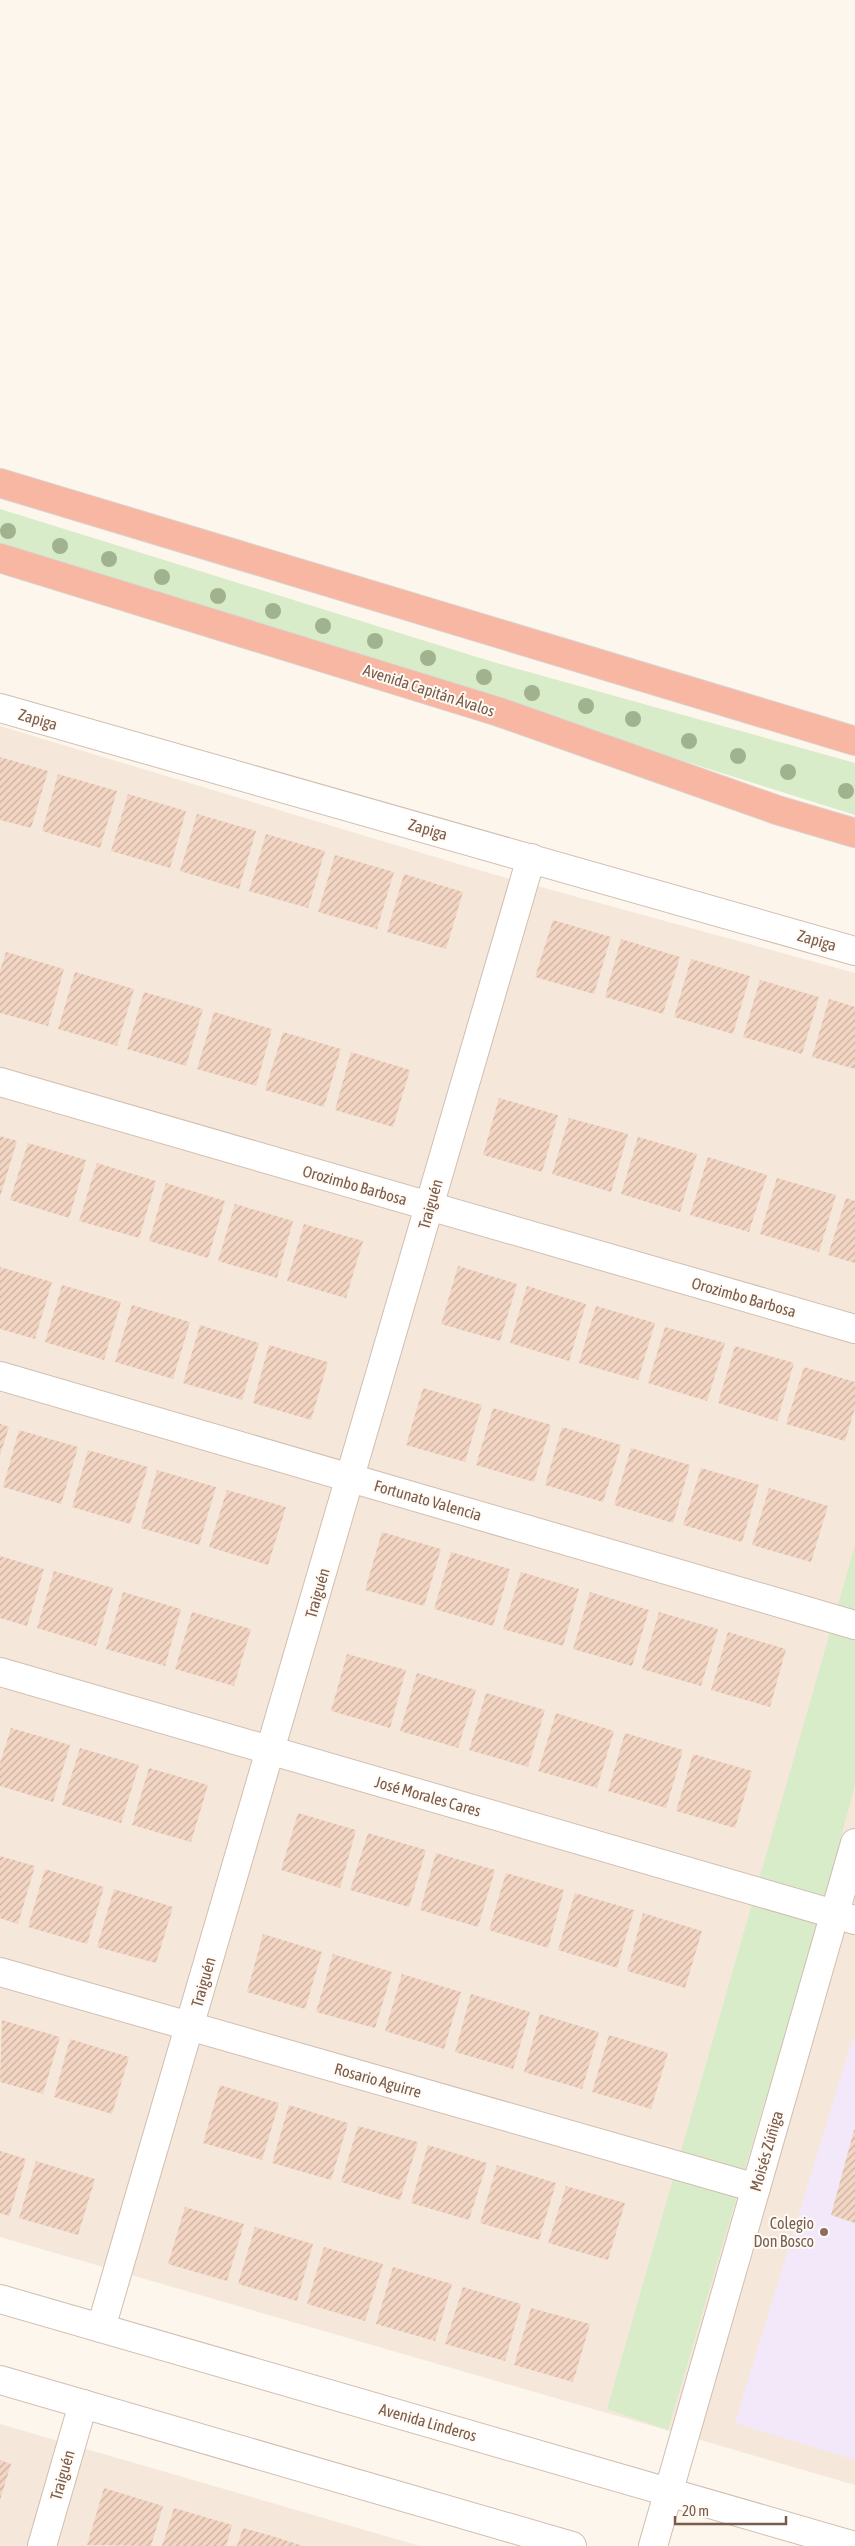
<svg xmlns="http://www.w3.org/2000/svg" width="855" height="2546" font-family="'Asap Condensed',sans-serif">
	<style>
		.residential { fill: #f5e8da }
		.education { fill: #f3e8fa }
		.grass { fill: #d8ecc9 }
		.building { fill: url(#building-hatch) }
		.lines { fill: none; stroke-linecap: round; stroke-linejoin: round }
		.minor-casing { stroke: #d1beb0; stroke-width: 30 }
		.highway-casing { stroke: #dad1cd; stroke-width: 30 }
		.minor { stroke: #fff; stroke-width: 28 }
		.highway { stroke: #f7b7a3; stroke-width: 28 }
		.tree { fill: #a0b28e }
		.education-dot { fill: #8d6e63; stroke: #fffaf3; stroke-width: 2 }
		.labels { text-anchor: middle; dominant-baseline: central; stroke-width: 4; stroke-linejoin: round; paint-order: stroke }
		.street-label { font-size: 16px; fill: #7a5c4d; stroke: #fffaf3 }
		.education-label { font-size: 16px; fill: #785e54; stroke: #fffaf3; text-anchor: end }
	</style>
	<defs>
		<pattern id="building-hatch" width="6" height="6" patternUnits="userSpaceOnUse" patternTransform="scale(1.25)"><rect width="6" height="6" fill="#f3d5c3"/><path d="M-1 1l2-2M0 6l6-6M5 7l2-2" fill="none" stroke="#cab0a1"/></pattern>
	</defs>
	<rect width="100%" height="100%" fill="#fdf6ec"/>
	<g class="residential">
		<path d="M0 726 482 871 855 973V2485L0 2237Z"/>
		<path d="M0 2424 420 2546H0Z"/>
	</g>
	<path class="education" d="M852 2040 855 2041V2460L735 2423Z"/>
	<g class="grass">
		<path d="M0 509 493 662 855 763V815L0 546Z"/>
		<path d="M855 1545V1785L825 1897 668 2430 607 2409Z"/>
	</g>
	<g class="building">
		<path d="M0 757 48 771 31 828 0 820Z"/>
		<path d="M58 774 117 791 100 848 42 831Z"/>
		<path d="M128 794 186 811 170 868 111 851Z"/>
		<path d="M197 814 256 831 239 889 180 871Z"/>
		<path d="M266 834 325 851 308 908 249 891Z"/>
		<path d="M335 855 394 872 377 929 318 912Z"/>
		<path d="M404 874 463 892 446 949 387 932Z"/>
		<path d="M553 920 611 937 594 994 535 977Z"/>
		<path d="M621 939 680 957 663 1014 605 997Z"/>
		<path d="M6 952 64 969 48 1026 0 1013V971Z"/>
		<path d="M691 959 750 976 733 1034 674 1017Z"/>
		<path d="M75 972 134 989 117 1046 58 1029Z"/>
		<path d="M760 980 819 997 802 1054 743 1037Z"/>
		<path d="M144 992 203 1009 186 1066 127 1049Z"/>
		<path d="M829 999 855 1007V1069L812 1057Z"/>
		<path d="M214 1012 272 1029 256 1086 197 1069Z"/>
		<path d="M283 1032 341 1049 324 1107 265 1090Z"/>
		<path d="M351 1052 410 1070 393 1127 335 1110Z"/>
		<path d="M499 1098 558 1115 542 1172 483 1155Z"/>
		<path d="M569 1118 628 1134 611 1192 552 1174Z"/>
		<path d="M0 1136 17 1141 0 1197Z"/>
		<path d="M638 1137 697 1154 680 1212 621 1194Z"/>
		<path d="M28 1143 86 1160 69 1218 10 1200Z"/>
		<path d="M708 1157 767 1175 749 1232 690 1215Z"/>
		<path d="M97 1163 156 1181 139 1238 79 1221Z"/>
		<path d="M777 1178 836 1195 819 1252 760 1234Z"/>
		<path d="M166 1183 225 1201 208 1258 149 1241Z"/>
		<path d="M846 1198 855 1201V1263L828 1255Z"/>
		<path d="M235 1204 293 1221 277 1278 218 1261Z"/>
		<path d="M304 1224 363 1241 346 1298 287 1281Z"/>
		<path d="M458 1266 517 1284 500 1341 441 1324Z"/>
		<path d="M0 1267 52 1282 35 1339 0 1329Z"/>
		<path d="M62 1285 121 1302 104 1360 45 1342Z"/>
		<path d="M527 1286 586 1304 569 1361 510 1343Z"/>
		<path d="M132 1305 190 1322 173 1379 115 1362Z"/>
		<path d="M596 1306 655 1323 638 1380 579 1363Z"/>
		<path d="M200 1325 259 1343 242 1400 183 1383Z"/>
		<path d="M665 1327 725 1343 707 1401 648 1383Z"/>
		<path d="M269 1345 328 1362 311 1420 253 1403Z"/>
		<path d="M735 1346 794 1363 777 1421 718 1403Z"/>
		<path d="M804 1367 855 1382V1408L845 1441 786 1424Z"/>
		<path d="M423 1388 482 1405 465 1462 406 1445Z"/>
		<path d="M493 1408 551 1425 534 1482 476 1465Z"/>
		<path d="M0 1424 9 1427 0 1455Z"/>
		<path d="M562 1427 621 1445 603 1502 545 1485Z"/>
		<path d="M19 1430 78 1447 61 1504 3 1487Z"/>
		<path d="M631 1448 690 1465 673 1523 614 1505Z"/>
		<path d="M88 1450 148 1467 130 1524 72 1507Z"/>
		<path d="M701 1468 759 1485 742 1542 683 1525Z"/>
		<path d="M157 1470 216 1487 199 1545 141 1528Z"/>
		<path d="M769 1488 828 1506 811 1562 752 1545Z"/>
		<path d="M227 1490 286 1507 268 1565 209 1547Z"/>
		<path d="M382 1532 441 1549 424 1606 365 1590Z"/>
		<path d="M451 1552 510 1569 493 1626 434 1609Z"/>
		<path d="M0 1556 44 1569 27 1626 0 1618Z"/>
		<path d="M54 1571 113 1588 96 1646 37 1628Z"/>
		<path d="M521 1572 579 1589 563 1646 503 1629Z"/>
		<path d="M123 1592 181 1609 165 1666 106 1649Z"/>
		<path d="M590 1592 649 1610 632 1666 573 1649Z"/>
		<path d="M192 1612 251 1629 234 1686 175 1669Z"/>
		<path d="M659 1612 718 1629 701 1686 642 1669Z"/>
		<path d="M728 1632 786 1649 770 1707 711 1690Z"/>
		<path d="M347 1654 406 1670 390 1728 331 1711Z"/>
		<path d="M417 1673 476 1690 458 1748 400 1731Z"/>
		<path d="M486 1693 545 1710 528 1767 469 1750Z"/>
		<path d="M556 1713 614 1731 597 1788 538 1771Z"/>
		<path d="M11 1728 70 1745 53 1802 0 1786V1763Z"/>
		<path d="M625 1733 683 1750 666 1808 608 1791Z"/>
		<path d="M80 1748 139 1765 121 1823 62 1805Z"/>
		<path d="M693 1754 752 1771 735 1828 676 1811Z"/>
		<path d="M149 1768 208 1785 191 1842 132 1825Z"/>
		<path d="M298 1813 356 1830 340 1888 281 1870Z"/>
		<path d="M368 1833 426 1850 409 1907 350 1890Z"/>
		<path d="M436 1853 495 1870 478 1927 420 1910Z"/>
		<path d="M0 1856 35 1866 18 1924 0 1918Z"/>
		<path d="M45 1869 104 1887 87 1944 28 1927Z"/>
		<path d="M506 1873 564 1890 548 1948 489 1930Z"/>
		<path d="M114 1889 173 1907 156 1963 97 1947Z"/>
		<path d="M575 1893 634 1910 617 1968 558 1950Z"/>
		<path d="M643 1913 702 1931 685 1988 627 1971Z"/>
		<path d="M263 1934 322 1952 305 2009 247 1992Z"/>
		<path d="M333 1954 392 1972 375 2028 316 2012Z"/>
		<path d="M402 1974 461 1992 444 2049 385 2031Z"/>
		<path d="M471 1994 530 2012 513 2069 455 2052Z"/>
		<path d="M540 2014 599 2032 582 2089 524 2072Z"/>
		<path d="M2 2020 60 2037 43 2094 0 2082Z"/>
		<path d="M609 2035 668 2053 651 2109 592 2092Z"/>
		<path d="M70 2039 129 2057 112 2114 54 2097Z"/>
		<path d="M220 2085 279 2103 262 2160 203 2143Z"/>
		<path d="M289 2105 348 2123 331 2180 272 2163Z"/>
		<path d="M358 2126 418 2142 400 2200 341 2182Z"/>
		<path d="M854 2130H855V2223L831 2215Z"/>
		<path d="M428 2145 487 2163 469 2220 411 2203Z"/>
		<path d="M0 2151 26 2159 9 2216 0 2213Z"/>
		<path d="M36 2161 95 2179 78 2235 19 2218Z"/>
		<path d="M497 2165 556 2183 539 2240 480 2223Z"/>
		<path d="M566 2186 625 2203 608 2260 548 2243Z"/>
		<path d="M185 2207 244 2224 227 2281 168 2264Z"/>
		<path d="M255 2227 313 2244 297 2301 238 2284Z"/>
		<path d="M324 2247 383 2264 365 2321 307 2304Z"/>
		<path d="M393 2267 452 2284 435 2341 376 2324Z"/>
		<path d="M463 2287 521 2304 505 2361 445 2344Z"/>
		<path d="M531 2308 590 2324 573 2382 514 2365Z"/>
		<path d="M0 2460 11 2464 0 2500Z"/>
		<path d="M104 2488 163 2506 151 2546 87 2545Z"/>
		<path d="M174 2508 232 2525 226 2546H162Z"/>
		<path d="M243 2528 272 2536 303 2546H237Z"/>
	</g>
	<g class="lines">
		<defs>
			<g id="minor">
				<path d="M0 708 855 951"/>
				<path d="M0 1082 855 1329"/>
				<path d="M0 1376 855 1625"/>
				<path d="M0 1672 855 1920"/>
				<path d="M0 1972 756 2188"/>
				<path d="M0 2299 855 2546"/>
				<path d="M101 2328 531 858"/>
				<path d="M0 2380 572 2546"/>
				<path d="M42 2546 83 2404"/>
				<path d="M653 2546 855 1843"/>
			</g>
			<g id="highway">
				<path d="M0 483 855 741"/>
				<path d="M0 558 499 712 777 810 855 833"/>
			</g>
		</defs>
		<use href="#minor" class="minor-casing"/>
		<use href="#highway" class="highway-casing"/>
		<use href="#minor" class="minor"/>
		<use href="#highway" class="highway"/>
	</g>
	<g class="tree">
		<circle cx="8" cy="531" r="8"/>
		<circle cx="60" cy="546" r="8"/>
		<circle cx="109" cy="559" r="8"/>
		<circle cx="162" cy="577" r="8"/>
		<circle cx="218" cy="596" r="8"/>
		<circle cx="273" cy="611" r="8"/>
		<circle cx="323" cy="626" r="8"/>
		<circle cx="375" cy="641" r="8"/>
		<circle cx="428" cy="658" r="8"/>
		<circle cx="484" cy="677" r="8"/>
		<circle cx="532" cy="693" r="8"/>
		<circle cx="586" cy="706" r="8"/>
		<circle cx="633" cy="719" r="8"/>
		<circle cx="689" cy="741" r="8"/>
		<circle cx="738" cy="756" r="8"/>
		<circle cx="788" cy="772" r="8"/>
		<circle cx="846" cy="791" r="8"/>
	</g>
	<circle class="education-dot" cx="824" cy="2232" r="5"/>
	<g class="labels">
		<g class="street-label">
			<text transform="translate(429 690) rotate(18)">Avenida Capitán Ávalos</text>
			<text transform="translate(38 719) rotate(16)">Zapiga</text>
			<text transform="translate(428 829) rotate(16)">Zapiga</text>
			<text transform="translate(817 940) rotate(16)">Zapiga</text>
			<text transform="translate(355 1185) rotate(16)">Orozimbo Barbosa</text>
			<text transform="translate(430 1204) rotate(-74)">Traiguén</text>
			<text transform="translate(744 1297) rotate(16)">Orozimbo Barbosa</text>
			<text transform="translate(428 1500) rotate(16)">Fortunato Valencia</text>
			<text transform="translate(317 1593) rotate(-74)">Traiguén</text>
			<text transform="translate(428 1796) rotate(16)">José Morales Cares</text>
			<text transform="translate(203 1982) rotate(-74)">Traiguén</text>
			<text transform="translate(378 2080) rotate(16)">Rosario Aguirre</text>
			<text transform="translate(766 2151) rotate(-74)">Moisés Zúñiga</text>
			<text transform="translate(428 2422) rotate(16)">Avenida Linderos</text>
			<text transform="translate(62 2475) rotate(-74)">Traiguén</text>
		</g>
		<g class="education-label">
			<text x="814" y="2223">Colegio<tspan x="814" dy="18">Don Bosco</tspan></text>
		</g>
	</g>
	<path d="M675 2516v8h111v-8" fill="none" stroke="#7a5c4d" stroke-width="2.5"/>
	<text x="682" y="2516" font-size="15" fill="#7a5c4d" stroke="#fffaf3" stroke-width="4" paint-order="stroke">20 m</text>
</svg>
